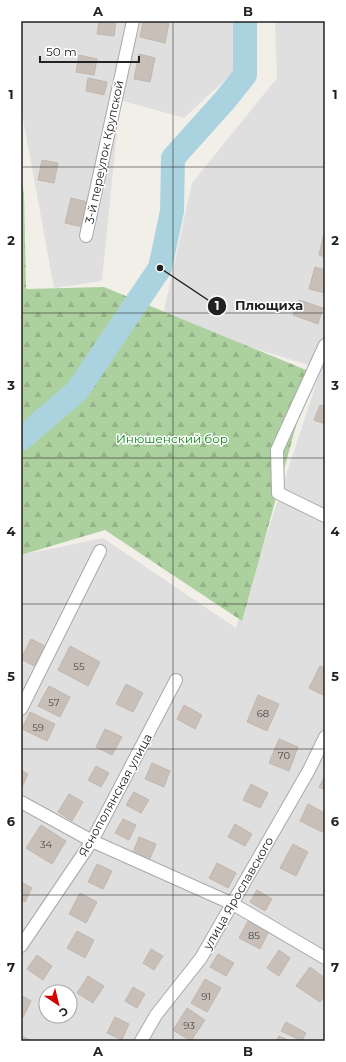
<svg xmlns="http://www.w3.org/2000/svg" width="346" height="1062" font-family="Montserrat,sans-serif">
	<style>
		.residential { fill: #e0dfdf; fill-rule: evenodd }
		.forest { fill: url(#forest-firs) }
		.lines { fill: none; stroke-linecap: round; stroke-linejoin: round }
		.river { stroke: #aad3df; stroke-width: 24 }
		.building { fill: #c7bfb8; stroke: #c4b6ab }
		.street-casing { stroke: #a9a9a9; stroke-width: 14 }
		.street { stroke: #fff; stroke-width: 12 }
		.grid { fill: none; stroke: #222; stroke-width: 1; stroke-opacity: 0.55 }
		.labels { text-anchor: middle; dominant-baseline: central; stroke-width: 3; stroke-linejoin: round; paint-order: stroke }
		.number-label { font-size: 10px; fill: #4b4948 }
		.street-label { font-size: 12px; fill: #222; stroke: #fff }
		.park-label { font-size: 12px; fill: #0c8416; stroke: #fff }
		.leader { fill: none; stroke: #222; stroke-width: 1.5 }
		.callout-dot { fill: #222; stroke: #fff; stroke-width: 1.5 }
		.mark-label { font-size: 12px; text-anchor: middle; font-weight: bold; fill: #fff }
		.callout-label { font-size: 13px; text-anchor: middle; font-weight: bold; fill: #222; stroke: #fff; stroke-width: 3; stroke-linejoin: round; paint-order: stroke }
		.neatline { fill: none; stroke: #222; stroke-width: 1.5 }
		.grid-label { font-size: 13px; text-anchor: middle; font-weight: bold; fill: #222 }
	</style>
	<defs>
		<pattern id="forest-firs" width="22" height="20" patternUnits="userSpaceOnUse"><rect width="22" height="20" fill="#add19e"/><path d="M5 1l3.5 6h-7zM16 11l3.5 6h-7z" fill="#95b388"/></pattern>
	</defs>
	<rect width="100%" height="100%" fill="#f2efe9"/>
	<g class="residential">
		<path d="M21 21H238L254 53 184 118 120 100 102 281 54 288 21 108Z"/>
		<path d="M275 21H325V1041H21V555L103 538 236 628 321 369 162 320 192 183 277 78ZM46 992H70V1016H46Z"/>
	</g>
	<path class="forest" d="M21 176 24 194 26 289 104 287 311 372 242 621 105 530 21 555Z"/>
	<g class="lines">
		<path class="river" d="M21 439 77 391 160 268 172 211 173 158 225 100 245 75V21"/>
	</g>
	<g class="building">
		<path d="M99 21H116L114 36 97 34Z"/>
		<path d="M143 21H158L169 23 165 43 140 37Z"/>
		<path d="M139 54 155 58 150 82 134 79Z"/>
		<path d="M79 55 97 59 94 75 76 72Z"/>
		<path d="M88 78 107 82 104 95 86 91Z"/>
		<path d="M42 160 58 163 54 183 38 180Z"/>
		<path d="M71 198 88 202 83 227 65 223Z"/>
		<path d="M324 233H325V257L319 255Z"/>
		<path d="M315 267 325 270V293L309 289Z"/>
		<path d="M299 300 323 308 318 324 293 315Z"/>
		<path d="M320 405 325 407V424L314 420Z"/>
		<path d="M31 639 45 646 34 666 21 659Z"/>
		<path d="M70 646 100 662 88 686 58 670Z"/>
		<path d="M320 666 325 668V696L309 688Z"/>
		<path d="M126 684 143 693 133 712 116 704Z"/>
		<path d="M49 686 70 697 60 717 38 706Z"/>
		<path d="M258 695 279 704 267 731 247 722Z"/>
		<path d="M184 705 202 715 195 729 177 719Z"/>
		<path d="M30 712 55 724 47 741 22 729Z"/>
		<path d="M105 729 122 737 112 755 96 747Z"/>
		<path d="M279 739 298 747 289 771 269 763Z"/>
		<path d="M152 763 170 771 164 787 145 779Z"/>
		<path d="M96 766 109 773 101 787 88 780Z"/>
		<path d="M21 770 28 774 21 789Z"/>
		<path d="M325 776V790L319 787Z"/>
		<path d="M251 784 268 793 260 808 243 800Z"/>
		<path d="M134 792 149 800 141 813 126 805Z"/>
		<path d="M69 794 83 802 72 821 58 812Z"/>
		<path d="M308 804 325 813V827L322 832 300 821Z"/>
		<path d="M123 819 136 825 129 840 115 833Z"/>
		<path d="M235 824 252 834 245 846 228 837Z"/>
		<path d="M41 825 66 841 52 864 26 848Z"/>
		<path d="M139 837 156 844 149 861 132 855Z"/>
		<path d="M293 844 308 852 296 876 280 868Z"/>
		<path d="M217 863 236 873 228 888 209 878Z"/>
		<path d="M97 864 112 871 103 889 88 882Z"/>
		<path d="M21 882 32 888 25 902 21 900Z"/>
		<path d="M257 890 272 899 265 911 250 902Z"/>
		<path d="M80 893 97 902 86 923 69 914Z"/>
		<path d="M248 921 269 931 260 949 239 938Z"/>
		<path d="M77 931 94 940 85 958 67 948Z"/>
		<path d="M151 949 163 956 154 970 143 963Z"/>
		<path d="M279 950 290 958 279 976 267 968Z"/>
		<path d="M218 954 234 963 226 976 210 967Z"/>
		<path d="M37 955 52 966 43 980 27 969Z"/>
		<path d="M310 967 325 978V995L320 1002 296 986Z"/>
		<path d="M88 976 104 986 93 1003 77 993Z"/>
		<path d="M205 979 221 988 207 1012 191 1003Z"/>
		<path d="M133 987 145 994 137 1008 125 1001Z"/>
		<path d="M21 995 31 1001 23 1017 21 1016Z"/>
		<path d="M187 1008 205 1020 191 1041 173 1030Z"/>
		<path d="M115 1017 129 1024 122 1040 107 1033Z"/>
		<path d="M286 1022 306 1033 302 1041 281 1031Z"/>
		<path d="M279 1036 290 1041H276Z"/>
		<path d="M23 1037 33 1041H21Z"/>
	</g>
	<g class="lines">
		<defs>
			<g id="street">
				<path d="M86 236 133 21"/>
				<path d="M325 345 277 450 278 493 325 516"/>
				<path d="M21 709 100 551"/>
				<path d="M21 802 92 841 233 904 325 958"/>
				<path d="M21 946 92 841 176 680"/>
				<path d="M141 1041 156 1015 201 958 309 770 325 737"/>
			</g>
		</defs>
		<use href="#street" class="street-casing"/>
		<use href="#street" class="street"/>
	</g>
	<path class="grid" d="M173 21V1041M21 167H325M21 313H325M21 458H325M21 604H325M21 749H325M21 895H325"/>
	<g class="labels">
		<g class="number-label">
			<text x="79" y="666">55</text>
			<text x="54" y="702">57</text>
			<text x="263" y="713">68</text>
			<text x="38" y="727">59</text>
			<text x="284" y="755">70</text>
			<text x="46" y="844">34</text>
			<text x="254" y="935">85</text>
			<text x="206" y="996">91</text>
			<text x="189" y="1025">93</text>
		</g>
		<g class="street-label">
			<text transform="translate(104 152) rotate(-78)">3-й переулок Крупской</text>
			<text transform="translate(115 795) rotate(-61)">Яснополянская улица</text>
			<text transform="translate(238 893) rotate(-60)">улица Ярославского</text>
		</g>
		<g class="park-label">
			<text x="172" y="438">Инюшенский бор</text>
		</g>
	</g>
	<path class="leader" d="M160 268L217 306"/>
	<g class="callout-dot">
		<circle cx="160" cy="268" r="4"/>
		<circle cx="217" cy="306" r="10"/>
	</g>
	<g class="mark-label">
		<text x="217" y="310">1</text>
	</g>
	<g class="callout-label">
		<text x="269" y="310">Плющиха</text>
	</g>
	<rect width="346" height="1062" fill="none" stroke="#ffffff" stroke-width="44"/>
	<g transform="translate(58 1004) rotate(145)"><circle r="19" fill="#ffffff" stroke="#a7a7a7"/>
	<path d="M0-3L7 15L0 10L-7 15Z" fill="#d40000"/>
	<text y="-6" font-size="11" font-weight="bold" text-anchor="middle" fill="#222222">С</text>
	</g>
	<path d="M40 56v6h99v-6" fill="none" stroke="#222222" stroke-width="2"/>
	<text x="46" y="56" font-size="12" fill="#222222" stroke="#ffffff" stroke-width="3" paint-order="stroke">50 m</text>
	<rect x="22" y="22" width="302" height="1018" class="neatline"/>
	<g class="grid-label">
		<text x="98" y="16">A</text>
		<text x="248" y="16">B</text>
		<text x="11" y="99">1</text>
		<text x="335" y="99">1</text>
		<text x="11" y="245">2</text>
		<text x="335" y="245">2</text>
		<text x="11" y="390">3</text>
		<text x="335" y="390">3</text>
		<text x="11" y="536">4</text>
		<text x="335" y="536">4</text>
		<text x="11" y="681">5</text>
		<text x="335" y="681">5</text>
		<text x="11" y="826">6</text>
		<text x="335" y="826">6</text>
		<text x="11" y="972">7</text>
		<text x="335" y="972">7</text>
		<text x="98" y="1056">A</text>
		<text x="248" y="1056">B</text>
	</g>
</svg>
